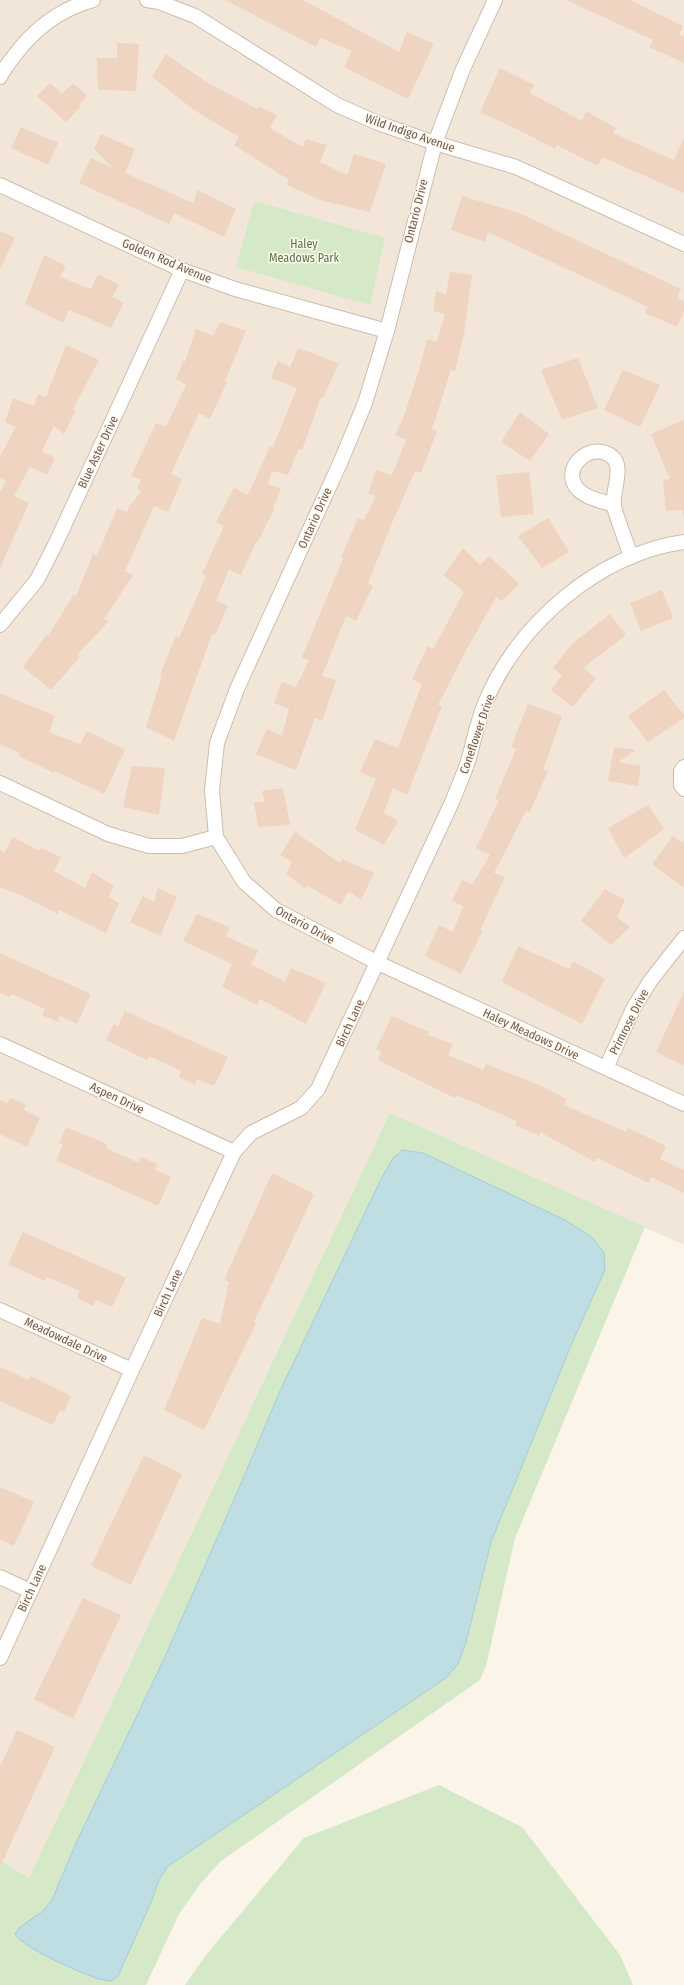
<svg xmlns="http://www.w3.org/2000/svg" width="684" height="1985" font-family="'Fira Sans Condensed',sans-serif">
	<style>
		.residential { fill: #f2e6d8 }
		.green { fill: #d5e8c8 }
		.water { fill: #bedee4; stroke: #a5cdd5 }
		.building { fill: #efd4c2 }
		.lines { fill: none; stroke-linecap: round; stroke-linejoin: round }
		.street-casing { stroke: #cdbcaf; stroke-width: 16 }
		.street { stroke: #fff; stroke-width: 14 }
		.labels { text-anchor: middle; dominant-baseline: central; stroke-width: 3; stroke-linejoin: round; paint-order: stroke }
		.street-label { font-size: 12px; fill: #745b4e; stroke: #fef8ef }
		.park-label { font-size: 12px; fill: #557847; stroke: #fef8ef }
	</style>
	<rect width="100%" height="100%" fill="#fbf4e9"/>
	<path class="residential" d="M0 0H684V1245L390 1113 29 1878 0 1860Z"/>
	<g class="green">
		<path d="M254 201 385 238 370 305 236 267Z"/>
		<path d="M390 1113 645 1227 515 1538 486 1666 480 1680 221 1861 200 1884 179 1914 146 1985H0V1860L29 1878Z"/>
		<path d="M439 1785 522 1827 620 1955 633 1985H185L206 1955 304 1838Z"/>
	</g>
	<path class="water" d="M403 1150 423 1153 565 1220 592 1237 604 1253 605 1270 572 1343 491 1542 466 1642 458 1664 446 1678 167 1867 158 1882 152 1900 118 1976 111 1981C107 1980 101 1980 96 1978 79 1972 23 1948 15 1934L20 1927 42 1912 52 1900 76 1843 164 1659 236 1495 279 1393 381 1179 393 1158Z"/>
	<g class="building">
		<path d="M225 0H303L399 52 407 32 434 44 408 99 344 67 352 51 320 38 316 47Z"/>
		<path d="M566 0H630L683 26 679 35 684 37V63L649 47 653 40Z"/>
		<path d="M117 43 139 44 136 91 98 90 97 58H117Z"/>
		<path d="M166 54 206 82 258 109 259 106 277 115 270 128 303 147 306 139 327 145 320 162 347 175 354 154 386 164 370 212 320 200 287 185 289 180 234 145 239 137 194 110 152 77Z"/>
		<path d="M500 68 534 85 530 93 582 121 586 111 616 128 613 133 674 160 684 138V193L602 157 598 166 557 145 555 149 525 133 480 112Z"/>
		<path d="M50 83 62 94 73 83 87 96 79 105 81 106 66 122 37 96Z"/>
		<path d="M21 127 58 143 48 165 11 148Z"/>
		<path d="M101 134 135 149 125 173 193 203 198 190 236 209 224 237 174 213 169 224 79 183 91 158 113 168 94 149Z"/>
		<path d="M462 196 519 213 681 289 677 298 684 302V312L677 327 645 313 648 307 488 232 485 242 451 230Z"/>
		<path d="M0 231 15 238 0 269Z"/>
		<path d="M44 255 66 266 60 277 91 289 98 274 119 285 112 297 124 303 111 328 69 310 63 323 25 304Z"/>
		<path d="M450 272 472 275 464 334 455 371 451 370 432 429 437 431 421 473 415 471 392 523 368 583 373 586 356 621 346 616 322 676 336 680 322 721 315 718 296 770 256 754 267 729 282 736 289 709 274 703 282 682 296 687 309 661 302 657 343 559 341 558 358 518 364 520 376 496 368 494 376 470 392 475 406 440 395 435 403 419 419 370 427 339 437 342 445 314 433 311 436 291 446 294Z"/>
		<path d="M220 322 246 331 225 381 227 382 210 419 199 413 171 474 182 479 168 512 154 506 125 571 133 575 104 619 108 622 77 655 80 657 51 690 23 667 46 635 48 636 74 594 76 596 93 554 97 556 117 508 127 512 131 503 132 504 141 491 137 489 141 480 131 476 156 423 166 427 186 385 176 379 183 361 185 362 196 329 213 336Z"/>
		<path d="M66 345 99 360 73 409 76 410 64 434 54 426 42 451 55 458 47 475 30 467 14 496 29 503 0 568V490H1L6 481 0 478V456L16 427 5 422 13 398 34 406 38 394 46 397Z"/>
		<path d="M298 348 339 363 323 398 321 397 302 450 299 449 288 475 272 471 268 484 281 489 273 508 274 509 257 543 256 542 241 575 229 570 216 600 228 606 215 635 212 634 174 741 146 727 162 676 160 675 176 636 179 638 206 576 202 574 224 526 216 522 234 488 248 495 270 446 273 447 297 388 271 378 278 361 290 367Z"/>
		<path d="M578 358 598 408 562 420 541 370Z"/>
		<path d="M623 370 660 385 640 427 604 410Z"/>
		<path d="M520 412 549 434 530 461 501 442Z"/>
		<path d="M684 420V514H683L682 510 666 511 663 480 670 479 651 434Z"/>
		<path d="M529 472 534 514 501 517 496 475Z"/>
		<path d="M548 518 569 552 542 568 518 536Z"/>
		<path d="M463 548 480 565 489 556 519 584 502 601 496 597 467 649 438 705 442 706 407 795 393 788 384 813 398 821 384 845 355 830 376 779 360 772 375 739 398 748 422 684 412 679 428 646 433 649 464 592 444 575Z"/>
		<path d="M662 590 673 618 641 631 630 603Z"/>
		<path d="M610 614 626 635 583 668 596 678 573 707 551 690 562 675 553 668 572 644Z"/>
		<path d="M664 690 684 715V718L648 742 628 716Z"/>
		<path d="M0 693 55 716 49 732 80 744 87 731 125 750 104 794 55 771 54 773 19 756 20 753 0 744Z"/>
		<path d="M528 704 562 716 543 770 548 771 530 812 526 811 494 873 505 877 480 930 483 931 461 974 425 956 439 925 453 932 463 906 452 901 462 880 472 885 490 855 476 848 499 800 495 799 516 749 511 747Z"/>
		<path d="M614 747 636 750 618 762 641 766 638 786 608 781Z"/>
		<path d="M132 766 165 768 159 815 123 807Z"/>
		<path d="M283 788 290 825 258 827 254 802H265L262 791Z"/>
		<path d="M648 805 664 829 624 858 608 828Z"/>
		<path d="M295 832 340 863 342 859 374 873 361 900 348 891 341 905 308 886 306 889 286 874 292 862 280 855Z"/>
		<path d="M673 836 684 844V888L652 864Z"/>
		<path d="M13 837 40 851 41 848 61 857 54 871 85 888 92 872 114 886 108 897 119 903 106 933 59 910 58 914 12 891 11 892 0 887V850L5 853Z"/>
		<path d="M158 888 177 897 160 936 130 922 143 896 154 902Z"/>
		<path d="M605 889 625 900 617 917 630 927 611 945 581 921Z"/>
		<path d="M197 914 230 927 226 936 258 951 251 964 285 982 291 968 326 983 306 1024 260 999 257 1005 222 987 232 964 183 941Z"/>
		<path d="M518 946 569 969 573 961 605 979 582 1024 502 982Z"/>
		<path d="M0 953 91 994 77 1024 60 1016 58 1022 42 1015 45 1009 12 994 10 997 0 993Z"/>
		<path d="M684 992V1066L656 1052Z"/>
		<path d="M125 1011 228 1057 214 1086 197 1079 195 1085 179 1077 181 1071 149 1056 147 1060 106 1040 114 1024 118 1026Z"/>
		<path d="M392 1016 429 1032 428 1035 453 1044 448 1055 483 1070 486 1064 537 1084 567 1099 564 1105 626 1132 628 1128 666 1146 660 1159 684 1170V1193L651 1177 649 1183 597 1158 595 1162 540 1132V1136L515 1125 517 1121 456 1095 455 1098 378 1060 381 1052 376 1049Z"/>
		<path d="M11 1098 26 1105 24 1110 40 1118 27 1147 0 1134V1100L8 1103Z"/>
		<path d="M66 1127 107 1144 106 1148 139 1163 141 1157 157 1164 155 1170 171 1177 158 1206 56 1160 63 1144 59 1143Z"/>
		<path d="M272 1173 314 1194 254 1322 256 1324 204 1430 164 1410 202 1318 220 1324 229 1282 224 1280Z"/>
		<path d="M23 1232 126 1278 112 1307 96 1300 93 1306 77 1298 80 1291 47 1277 45 1281 8 1264Z"/>
		<path d="M0 1367 29 1380 31 1376 71 1396 64 1412 60 1410 53 1425 0 1401Z"/>
		<path d="M144 1455 182 1474 131 1585 91 1566Z"/>
		<path d="M0 1487 34 1502 14 1546 0 1539Z"/>
		<path d="M83 1598 121 1615 73 1719 34 1699Z"/>
		<path d="M17 1730 55 1747 0 1867V1767Z"/>
	</g>
	<g class="lines">
		<defs>
			<g id="street">
				<path d="M147 0 159 2 195 16 337 105 378 123 435 143 516 167 684 244"/>
				<path d="M495 0 463 69 435 143 387 331 365 403 341 461 237 689 217 743 212 790 216 837 244 882 276 910 378 963 684 1104"/>
				<path d="M0 77C3 70 9 63 14 56 35 28 60 9 93 0"/>
				<path d="M0 185 182 270 235 289 387 331"/>
				<path d="M614 505C602 501 584 498 576 487 564 470 583 448 602 452 631 458 610 492 614 507 619 524 626 541 631 557"/>
				<path d="M0 625 37 580 55 545 182 270"/>
				<path d="M684 767 681 771V785L684 789"/>
				<path d="M0 783 108 834 149 846H182L216 837"/>
				<path d="M0 1044 234 1152"/>
				<path d="M606 1068 634 1007 651 980 684 938"/>
				<path d="M0 1310 132 1370"/>
				<path d="M0 1577 30 1591"/>
				<path d="M0 1658 132 1370 234 1152 251 1133 301 1108 318 1089 453 800C458 786 465 772 469 758 474 740 478 720 485 703 517 624 599 554 684 542"/>
			</g>
		</defs>
		<use href="#street" class="street-casing"/>
		<use href="#street" class="street"/>
	</g>
	<g class="labels">
		<g class="street-label">
			<text transform="translate(410 133) rotate(19)">Wild Indigo Avenue</text>
			<text transform="translate(416 211) rotate(-76)">Ontario Drive</text>
			<text transform="translate(167 261) rotate(23)">Golden Rod Avenue</text>
			<text transform="translate(98 452) rotate(-65)">Blue Aster Drive</text>
			<text transform="translate(315 518) rotate(-66)">Ontario Drive</text>
			<text transform="translate(477 734) rotate(-71)">Coneflower Drive</text>
			<text transform="translate(305 925) rotate(29)">Ontario Drive</text>
			<text transform="translate(629 1022) rotate(-63)">Primrose Drive</text>
			<text transform="translate(350 1023) rotate(-65)">Birch Lane</text>
			<text transform="translate(531 1034) rotate(25)">Haley Meadows Drive</text>
			<text transform="translate(117 1098) rotate(25)">Aspen Drive</text>
			<text transform="translate(168 1293) rotate(-65)">Birch Lane</text>
			<text transform="translate(66 1340) rotate(25)">Meadowdale Drive</text>
			<text transform="translate(32 1588) rotate(-65)">Birch Lane</text>
		</g>
		<g class="park-label">
			<text x="304" y="244">Haley<tspan x="304" dy="14">Meadows Park</tspan></text>
		</g>
	</g>
</svg>
